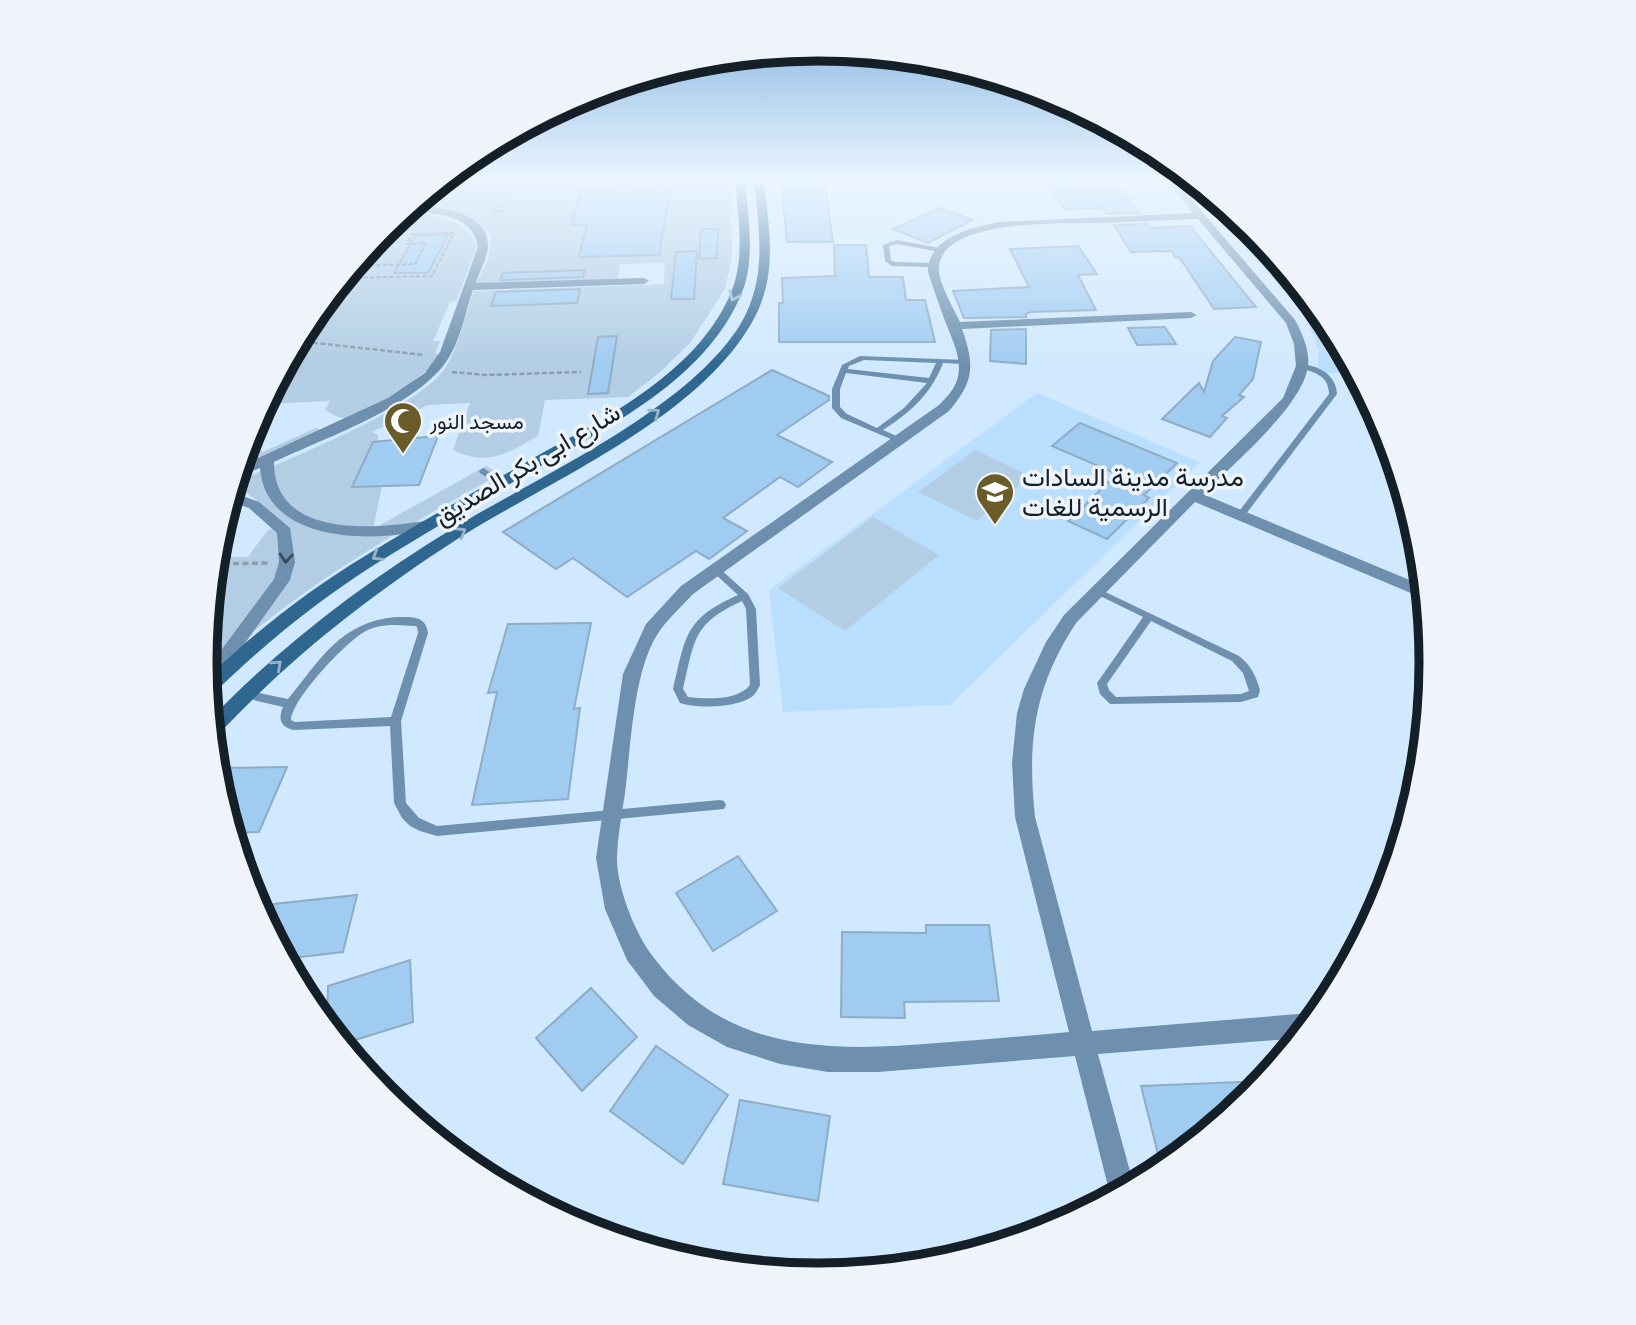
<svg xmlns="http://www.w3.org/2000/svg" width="1636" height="1325" font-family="Cabin,Vazirmatn,sans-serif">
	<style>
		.built { fill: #badefd }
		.green { fill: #b2cde4 }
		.building { fill: #a0ccf2; stroke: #8facc5; stroke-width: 2 }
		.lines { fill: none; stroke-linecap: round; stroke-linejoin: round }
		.path-far2 { stroke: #8b9eae; stroke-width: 2; stroke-dasharray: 4.5 2; stroke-linecap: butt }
		.path-far1 { stroke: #8b9eae; stroke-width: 2.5; stroke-dasharray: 5 2.5; stroke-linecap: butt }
		.path { stroke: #8b9eae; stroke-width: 3.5; stroke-dasharray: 6 3.5; stroke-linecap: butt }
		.service { fill: #6e90ae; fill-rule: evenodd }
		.minor { fill: #6e90ae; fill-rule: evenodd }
		.secondary { fill: #306791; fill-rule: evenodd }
		.oneway { stroke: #98b5ca }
		.oneway2 { stroke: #384c5e }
		.labels { text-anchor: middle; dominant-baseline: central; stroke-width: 7; stroke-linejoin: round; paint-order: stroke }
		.far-poi-label { font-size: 21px; fill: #141f28; stroke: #eef4f9; text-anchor: start }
		.street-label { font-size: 26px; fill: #141f28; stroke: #eef4f9 }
		.poi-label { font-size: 26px; fill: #141f28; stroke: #eef4f9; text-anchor: start }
		.rim { fill: none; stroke: #141f28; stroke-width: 9 }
	</style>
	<rect width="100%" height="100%" fill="#d1e9fe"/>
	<g class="built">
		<path d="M1252 229 1328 322 1354 371 1317 374 1319 351 1304 314 1230 230Z"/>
		<path d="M1037 393 1200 462 950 705 783 712 769 590Z"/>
	</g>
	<g class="green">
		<path d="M443 180H730L732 257 725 289 690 343 659 373 628 397 545 400 538 436C507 453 488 467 453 450L470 403 428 405 372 432 378 435V440L372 444 353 486H382L373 529 486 466 500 474C396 532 292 591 206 673L215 557H248L267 531 283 523 235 483C284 460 419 409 446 367 456 353 467 310 474 291L664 284 665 263 620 264 617 281 475 286 489 257 491 235C470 212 441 211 412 206Z"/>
		<path d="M411 211C435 216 469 220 477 247L456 301 450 302 433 341H440L435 353 443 357 400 392 351 419 338 417 325 410 330 401 264 404C279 377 291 347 308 322 320 303 393 212 411 211Z"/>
		<path d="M316 428 321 430 238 470 247 440 263 452Z"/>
		<path d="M975 450 1030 476 977 521 918 492Z"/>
		<path d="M873 517 939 555 845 631 778 588Z"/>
	</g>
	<g class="building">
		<path d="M781 180H824L833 242H787Z"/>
		<path d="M1047 180H1076L1083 190 1121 189 1139 213 1107 214 1103 208 1064 209Z"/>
		<path d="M671 186 659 255 579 257 587 225H571L582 187Z"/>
		<path d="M939 208 973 220 928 243 893 229Z"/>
		<path d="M1148 224 1151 228 1190 226 1256 307 1214 309 1179 257H1175L1172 251 1131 252 1114 225Z"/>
		<path d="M701 229H718L717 258 699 259Z"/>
		<path d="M448 235 428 273H394L415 236Z"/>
		<path d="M834 245H866L869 277H903L906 300H925L935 342H779V303H783L782 278 835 276Z"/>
		<path d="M1078 246 1097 274 1078 275 1096 310 1031 312 1026 314V317L964 318 953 291 1029 287 1010 249Z"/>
		<path d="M697 251 694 299H671L676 252Z"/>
		<path d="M585 270 583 277 500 280 503 273Z"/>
		<path d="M580 289 577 303 491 306 496 292Z"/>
		<path d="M1165 327 1176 344 1137 345 1128 328Z"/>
		<path d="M1026 329V364L990 361 991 330Z"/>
		<path d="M617 336 608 393 588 394 598 337Z"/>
		<path d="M1235 337 1261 342 1253 379 1239 395 1244 397 1222 416 1227 418 1210 437 1162 419 1199 383 1204 392 1213 361Z"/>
		<path d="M772 370 829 396V400L777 435 832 462 798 487 780 477 723 518 747 531 709 559 696 551 627 597 573 558 556 569 503 532Z"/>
		<path d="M1080 423 1177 463 1144 495 1149 498 1107 539 1068 521 1117 474 1052 446Z"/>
		<path d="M438 436 419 485 352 487 373 442Z"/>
		<path d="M591 623 574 709 580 708 568 799 472 805 497 692 488 693 508 624Z"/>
		<path d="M287 767 259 832 232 833 216 782 222 768Z"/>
		<path d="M738 856 777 911 713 951 676 893Z"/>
		<path d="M357 895 343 952 284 959 267 927 274 904Z"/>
		<path d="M926 925H989L999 1001 904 1002 905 1018 841 1017 842 932 926 933Z"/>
		<path d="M410 960 413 1022 342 1044 327 1027 328 986Z"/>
		<path d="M591 988 637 1037 582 1091 536 1038Z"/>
		<path d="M656 1046 728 1095 683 1164 610 1111Z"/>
		<path d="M1264 1081 1252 1097 1162 1170 1141 1086Z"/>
		<path d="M740 1100 830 1116 818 1201 723 1184Z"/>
	</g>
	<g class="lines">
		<g class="path-far2">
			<path d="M460 180 466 183 477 180"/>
			<path d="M438 195 505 194"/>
			<path d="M458 195 466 183"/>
			<path d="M499 208 511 180"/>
			<path d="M493 209 504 211 490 213Z"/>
			<path d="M384 229H395L401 219"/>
			<path d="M372 244H382L377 254H366Z"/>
			<path d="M378 244 386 229"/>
			<path d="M363 265 371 254"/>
			<path d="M344 278 432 276 454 233 412 234 407 244 426 243 415 264 354 266"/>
			<path d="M317 310 349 280"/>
		</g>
		<g class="path-far1">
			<path d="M298 341 424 355"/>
			<path d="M452 372 486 375 581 372"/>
		</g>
		<path class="path" d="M214 564 268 563"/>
		<g class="service">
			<path d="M897 240 940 248 943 250 940 252 897 244 889 246 891 260 894 262 933 263 936 265 933 267 892 266 885 261 883 245Z"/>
			<path d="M860 356 965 360 969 362 965 364 943 363C932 393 910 413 883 430L901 438V442H898L841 418 832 408V389L842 365ZM864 360 936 363 929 378 848 369 849 366ZM846 373 927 383 904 408 877 428 847 414 840 407V389Z"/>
			<path d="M1299 364C1318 365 1336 374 1337 394L1243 518H1237L1236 516 1237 514 1329 394C1329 376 1315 372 1299 368Z"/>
			<path d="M483 468 505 481V485H499L480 473 479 471Z"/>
			<path d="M716 567 719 568 748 594 756 609 760 685C759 687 756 693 754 695 740 708 697 709 680 703L673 689C686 636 684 619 738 595L713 572 711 570 713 568ZM742 601 746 609 750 685C737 701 707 699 688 697L683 689C695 640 692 624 742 601Z"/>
			<path d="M1097 588 1239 656C1251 665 1256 676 1260 690L1258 697 1241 702 1110 704 1100 694 1097 683 1143 617 1094 593 1092 591 1094 589ZM1151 621 1232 661 1243 673 1249 691 1241 694 1116 697 1109 690 1107 684Z"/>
			<path d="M396 617C411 617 426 615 428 633L401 721 406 803 419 818 437 826 720 800 724 801 726 805 724 809 437 836 420 831 410 826 402 818 394 803 390 726 293 730C280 726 278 719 283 707L245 698 241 697 240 694 241 691 245 690 288 699C320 660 340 622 396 617ZM396 625 415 626 417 627 418 633 391 717 295 722 291 720C292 699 345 643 364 632 374 626 385 625 396 625Z"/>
		</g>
		<g class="minor">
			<path d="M1166 180H1175L1295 320C1302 333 1310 350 1308 366 1303 406 1232 465 1203 494L1424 586 1425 599 1195 502 1076 623C1034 687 1027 742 1035 817L1092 1031 1310 1013 1318 1016 1300 1038 1098 1054 1134 1186 1111 1198 1075 1056 878 1072H828L780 1064 727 1047 688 1025 654 996 627 960 605 909 596 858 623 674 646 624 681 586 939 405C945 399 952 392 956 383 964 363 954 344 947 326 945 321 928 274 928 271 929 236 972 228 998 222L1193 213ZM1198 219 1286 323 1294 344 1296 366 1283 398 1064 615 1046 642 1024 689 1017 713 1012 763 1015 817 1069 1032C1025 1036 981 1040 937 1043 829 1052 726 1053 654 958 635 934 616 886 617 856 618 835 622 813 625 793 631 747 633 666 661 629 670 617 682 606 693 594L949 411C974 381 975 366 962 329L1191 318 1197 315 1191 312 960 322C954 309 940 285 939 272 934 217 1067 224 1101 223 1133 222 1166 220 1198 219Z"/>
			<path d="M413 205C437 207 490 211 488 247 487 258 479 273 476 283L644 278 649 281 644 284 473 290C466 310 462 333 452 352 426 404 326 437 274 462 274 540 378 529 430 520L438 525 435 528C381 543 266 546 260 468L236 477 239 467 388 398 425 373 440 352 478 247C472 212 435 215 407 210Z"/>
			<path d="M232 492 259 502 290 528 295 562 290 580 213 688 207 690 205 672 274 579 279 562 277 533 249 508 229 501Z"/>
		</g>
		<g class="secondary">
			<path d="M735 180H745C748 218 756 260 741 295 704 381 609 426 534 470 480 501 427 532 374 565 316 602 263 645 213 694L208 696 206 679C255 632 307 591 365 556 417 524 471 494 525 463 598 421 694 377 730 295 746 259 738 218 735 180Z"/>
			<path d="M754 180H764C769 231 779 277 751 324 695 420 551 480 459 538 369 596 291 657 218 735L212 737 210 719C282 645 363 583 452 529 539 476 686 411 740 325 768 278 759 231 754 180Z"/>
		</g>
	</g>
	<defs><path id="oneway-chevron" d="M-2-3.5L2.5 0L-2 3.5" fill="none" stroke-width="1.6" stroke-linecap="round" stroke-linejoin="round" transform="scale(1.75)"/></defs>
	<g class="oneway">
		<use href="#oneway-chevron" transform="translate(734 296) rotate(114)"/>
		<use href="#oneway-chevron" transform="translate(655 413) rotate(-36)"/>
		<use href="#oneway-chevron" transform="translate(461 532) rotate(-31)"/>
		<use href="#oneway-chevron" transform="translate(377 556) rotate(149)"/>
		<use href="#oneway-chevron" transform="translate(277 665) rotate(-42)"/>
	</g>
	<use class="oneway2" href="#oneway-chevron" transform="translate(286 558) rotate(94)"/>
	<linearGradient id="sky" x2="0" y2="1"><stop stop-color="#7eb0de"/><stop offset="0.49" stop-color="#eaf5ff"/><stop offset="1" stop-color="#eaf5ff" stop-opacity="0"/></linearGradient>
	<rect width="1636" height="366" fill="url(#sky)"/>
	<defs>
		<symbol id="mosque-pin" viewBox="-11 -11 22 30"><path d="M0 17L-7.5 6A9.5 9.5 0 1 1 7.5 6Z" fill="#695c29" stroke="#eef4f9"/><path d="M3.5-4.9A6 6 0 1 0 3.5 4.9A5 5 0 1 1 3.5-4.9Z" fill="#fff"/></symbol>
		<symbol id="school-pin" viewBox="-11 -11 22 30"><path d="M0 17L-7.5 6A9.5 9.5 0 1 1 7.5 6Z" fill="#695c29" stroke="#eef4f9"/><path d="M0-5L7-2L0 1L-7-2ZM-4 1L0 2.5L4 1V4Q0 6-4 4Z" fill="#fff"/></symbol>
	</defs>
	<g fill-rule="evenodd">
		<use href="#mosque-pin" x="381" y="399" width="44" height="60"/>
		<use href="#school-pin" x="973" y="470" width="44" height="60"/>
	</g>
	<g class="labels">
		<g class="far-poi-label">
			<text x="430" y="421">مسجد النور</text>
		</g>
		<g class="street-label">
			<text transform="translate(527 464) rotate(-31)">شارع ابى بكر الصديق</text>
		</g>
		<g class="poi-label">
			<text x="1022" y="477">مدرسة مدينة السادات<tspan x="1022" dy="30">الرسمية للغات</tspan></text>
		</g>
	</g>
	<path d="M0 0H1636V1325H0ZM217 662a601 601 0 1 1 1202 0a601 601 0 1 1-1202 0Z" fill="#eef4f9" fill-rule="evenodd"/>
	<path class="rim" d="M217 662a601 601 0 1 1 1202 0a601 601 0 1 1-1202 0Z"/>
</svg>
